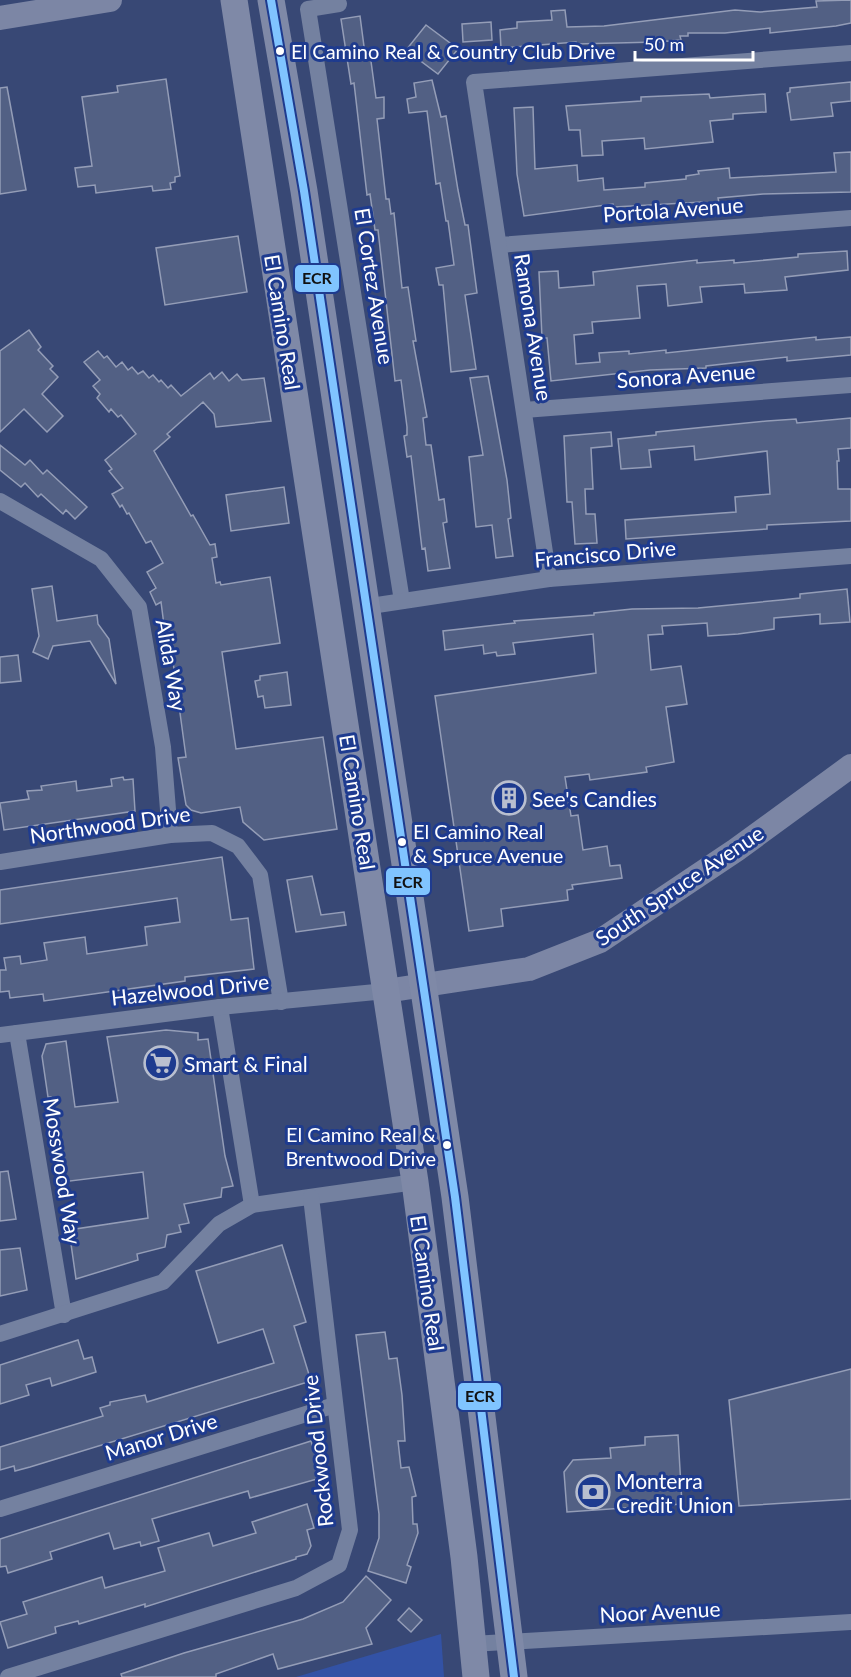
<svg xmlns="http://www.w3.org/2000/svg" width="851" height="1677" font-family="Lato,sans-serif">
	<style>
		.green { fill: #3352a5 }
		.building { fill: #526084; stroke: #949db7; stroke-width: 1.5 }
		.lines { fill: none; stroke-linecap: round; stroke-linejoin: round }
		.street { stroke: #7481a0; stroke-width: 16 }
		.secondary { stroke: #7c86a5; stroke-width: 24 }
		.primary { stroke: #7f89a7; stroke-width: 27 }
		.bus-1-casing { stroke: #1e3b8f; stroke-width: 12 }
		.bus-1 { stroke: #80c4ff; stroke-width: 8 }
		.bus-dot { fill: #fff; stroke: #1e3b8f; stroke-width: 2 }
		.labels { text-anchor: middle; dominant-baseline: central; stroke-width: 6; stroke-linejoin: round; paint-order: stroke }
		.bus-label { font-size: 20px; fill: #fff; stroke: #1e3b8f; text-anchor: start }
		.street-label { font-size: 21px; fill: #fff; stroke: #1e3b8f }
		.poi-label { font-size: 21px; fill: #fff; stroke: #1e3b8f; text-anchor: start }
		.line-badge { stroke: #1e3b8f; stroke-width: 2 }
		.pale-badge-label { font-size: 16px; text-anchor: middle; font-weight: bold; fill: #111 }
	</style>
	<rect width="100%" height="100%" fill="#384875"/>
	<path class="green" d="M441 1634 444 1677H296Z"/>
	<g class="building">
		<path d="M851 0V23L836 26 770 33V28L725 33H688V36H680L681 40 657 42 576 44V42L501 48 500 30 517 28V22L552 20 551 11 565 10 567 27 604 26 735 10 760 12 817 7 816 1Z"/>
		<path d="M360 16 365 54H370L376 98 384 97V118L377 119 386 199H389L391 214 394 213 402 288 408 287 416 341H413L427 417 423 418 426 445H431L439 500 444 499 447 522 443 523 450 568 428 571 425 548 422 549 411 456 407 457 404 436 407 435V427L401 380 395 381 378 230H375L370 194 367 195 354 83 351 84 341 19Z"/>
		<path d="M491 22 492 40 463 42 462 24Z"/>
		<path d="M426 25 458 49 438 74 406 50Z"/>
		<path d="M166 79 180 176 175 177V182L170 183 171 189 153 191 152 186 96 193 95 185 78 187 75 168 92 166 82 97 118 92 117 86Z"/>
		<path d="M432 80 441 117 446 116 458 190 465 225H468L477 293 465 295 476 369 451 372 443 285H439L436 268 454 265 448 221H446L440 183 436 184 427 111 409 113 407 99 416 97 414 83Z"/>
		<path d="M851 82V101L831 103 833 116 791 120 787 93 790 92V88Z"/>
		<path d="M7 87 26 190 0 194V88Z"/>
		<path d="M709 94 710 98 765 94 766 112 733 114V119L710 121 713 142 645 149 644 138 602 141 603 155 582 156 580 130H569L566 106 641 101V97Z"/>
		<path d="M533 107 535 169 577 165 578 181 603 178 604 190 645 187V183L686 179V176L699 174 698 171 729 168 730 178 836 172 834 153 851 152V192L763 194 718 198 719 203 702 204V202L614 207 613 204 524 216 517 174 514 108Z"/>
		<path d="M238 236 247 292 165 305 156 248Z"/>
		<path d="M847 251 848 270 785 277 787 290 745 293 744 284 700 287 702 302 668 306 666 284 637 286 640 318 592 322 593 333 574 335 576 364 600 362 599 353 629 351V354L666 350V353L816 337V340L851 337V355L787 361V357L706 366V368L650 370 551 381 547 338H542L539 272 558 271 559 288 594 285 593 272 697 260V263L734 260V263L798 257V254Z"/>
		<path d="M29 330 41 347 38 350 53 366 50 369 58 377 42 394 63 416 47 432 24 409 0 432V351Z"/>
		<path d="M98 351 104 358 107 356 116 367 122 362 128 370 132 367 138 374 143 371 149 378 153 375 159 382 161 380 168 388 171 385 181 396 210 373 214 379 222 372 229 381 237 374 242 380 264 378 271 421 216 427 214 414 203 402 167 434 170 437 154 451 191 516 193 515 210 545 215 544 217 557 212 558 216 583 220 582 221 585 270 577 280 643 222 652 236 749 323 737 337 829 264 840 243 822 240 807 201 813 191 810 186 805 178 758 186 757 168 625H164L161 602 156 605 150 592 156 588 147 572 163 563 151 541 146 543 129 513 127 514 122 505 120 507 112 494 123 488 109 471 112 469 105 460 136 434 121 415 118 417 111 409 109 412 97 398 100 394 93 386 100 380 84 362Z"/>
		<path d="M488 376 507 480 511 518 508 519 513 556 496 558 492 525 476 527 469 457 483 455 470 378Z"/>
		<path d="M851 418V448L838 449 839 461H837L838 489H851V521L767 525V529L626 539 625 520 736 512 735 497 770 494 767 451 695 460 694 446 649 450 651 467 621 469 618 439 656 435V432L767 421 796 419 797 423Z"/>
		<path d="M611 432 612 446 591 448 593 489H585L586 514H595L597 543 575 544 572 502H567L564 436Z"/>
		<path d="M0 445 25 465 30 460 43 474 47 470 87 507 75 519 66 510 63 514 41 494 38 497 25 483 21 487 0 470Z"/>
		<path d="M284 487 289 523 231 531 226 495Z"/>
		<path d="M52 586 57 621 97 615 98 624 109 639 116 684 90 641 53 646 48 659 33 652 39 636 32 589Z"/>
		<path d="M847 589 850 622 820 624V614L774 618V629L738 634 708 636 707 623 662 626 663 634 648 635 651 670 681 666 687 704 666 707 674 762 646 767 647 772 590 780 589 774 565 777 571 816 578 815 583 850 607 846 610 866 620 865 622 878 572 885 573 889 567 890 568 900 501 909 503 926 469 931 435 696 596 673 593 634 513 643 515 654 497 656 496 652 484 654 483 645 445 650 443 631 515 623 514 621 594 615V613L632 609 698 608 781 600 800 598V594Z"/>
		<path d="M18 655 21 681 0 683V657Z"/>
		<path d="M287 672 291 705 265 708 263 696 258 697 255 681 260 680V676Z"/>
		<path d="M123 777 124 780 133 779 135 811 4 830 0 803 29 799 27 791 42 790 41 786 76 781 77 791 112 786 111 779Z"/>
		<path d="M222 857 231 920 248 918 254 969 185 977V981L44 1001 43 994 10 998 9 991 0 992V970H6L4 958 20 956 21 964 47 960 44 943 85 937 87 954 147 945 145 927 180 922 177 898 0 924V890Z"/>
		<path d="M312 876 321 915 344 912 346 925 296 932 287 880Z"/>
		<path d="M166 1030 198 1033V1040L208 1039 225 1156 233 1186 222 1188 221 1197 184 1204 189 1223 179 1225 181 1232 167 1235 165 1247 137 1254 138 1260 76 1279 69 1230 148 1218 143 1172 62 1182 51 1097H48L42 1056 46 1044 66 1041 75 1107 118 1102 107 1037Z"/>
		<path d="M8 1171 16 1219 0 1221V1172Z"/>
		<path d="M282 1245 306 1322 294 1326 311 1381 30 1467 15 1471 14 1466 0 1470V1447L103 1416 100 1408 110 1405V1402L145 1395 147 1402 274 1363 263 1329 218 1343 196 1271Z"/>
		<path d="M20 1248 27 1290 0 1296V1250Z"/>
		<path d="M385 1332 389 1359 397 1358 402 1395 405 1441H398L401 1468 409 1467 416 1496 412 1497 413 1524H417L418 1533 407 1565 411 1567 406 1583 368 1571 379 1538V1514L356 1335Z"/>
		<path d="M78 1340 84 1359 92 1357 96 1372 52 1386 50 1378 26 1385 29 1395 0 1404V1365Z"/>
		<path d="M851 1369V1499L739 1506 729 1400Z"/>
		<path d="M678 1435 682 1504 567 1512 564 1472 573 1460 611 1458 610 1448 645 1445V1437Z"/>
		<path d="M311 1441 318 1464 315 1465 317 1479 250 1498 248 1491 152 1519 159 1541 141 1546 140 1542 114 1549 109 1533 50 1552 52 1559 8 1573 6 1566 0 1567V1539Z"/>
		<path d="M307 1504 314 1528 307 1530 311 1546 307 1554 296 1557V1559L145 1607V1604L79 1624 78 1621 55 1627 56 1633 8 1648 0 1622 27 1614 23 1602 102 1577 105 1588 165 1571 158 1548 209 1533 213 1546 256 1533 252 1522Z"/>
		<path d="M366 1576 391 1600 366 1628 372 1644 278 1669 273 1654 216 1674V1677H122L121 1674 184 1653 303 1619 343 1602Z"/>
		<path d="M409 1608 422 1620 411 1632 398 1620Z"/>
	</g>
	<g class="lines">
		<g class="street">
			<path d="M339 4 308 9 402 601"/>
			<path d="M499 245 851 218"/>
			<path d="M524 410 851 385"/>
			<path d="M0 501 101 559 139 607 163 747 170 835"/>
			<path d="M549 579 474 82 851 53"/>
			<path d="M364 607 549 579 851 556"/>
			<path d="M0 862 170 835 212 833 238 846 260 875 281 1002"/>
			<path d="M220 1007 252 1205"/>
			<path d="M17 1033 64 1315"/>
			<path d="M0 1035 220 1007 386 991"/>
			<path d="M0 1334 163 1282 219 1224 252 1205 415 1182"/>
			<path d="M0 1509 335 1405"/>
			<path d="M472 1644 851 1622"/>
			<path d="M8 1677 296 1588 339 1565 350 1530 311 1197"/>
		</g>
		<g class="secondary">
			<path d="M0 18 110 0"/>
			<path d="M386 991 529 969 600 941 736 850 851 766"/>
		</g>
		<g class="primary">
			<path d="M234 0 415 1182 464 1557 476 1677"/>
			<path d="M271 0 304 191 455 1197 514 1677"/>
		</g>
		<defs>
			<path id="bus-1" d="M271 0 304 191 455 1197 514 1677"/>
		</defs>
		<use href="#bus-1" class="bus-1-casing"/>
		<use href="#bus-1" class="bus-1"/>
	</g>
	<defs>
		<symbol id="building-ring" viewBox="-11 -11 22 22"><circle r="9.5" fill="#1e3b8f" stroke="#b9bfcf" stroke-width="1.5"/><path d="M-4-6H4V6H1V3H-1V6H-4ZM-2.5-4.3h1.7v1.8h-1.7ZM.8-4.3h1.7v1.8H.8ZM-2.5-1h1.7V.8h-1.7ZM.8-1h1.7V.8H.8Z" fill="#b9bfcf"/></symbol>
		<symbol id="supermarket-ring" viewBox="-11 -11 22 22"><circle r="9.5" fill="#1e3b8f" stroke="#b9bfcf" stroke-width="1.5"/><path d="M-6-5.5h2.5l.6 2H6L4.5 2H-2.5L-4.4-4H-6ZM-1.5 3.2a1.3 1.3 0 1 0 .1 0ZM3 3.2a1.3 1.3 0 1 0 .1 0Z" fill="#b9bfcf"/></symbol>
		<symbol id="bank-ring" viewBox="-11 -11 22 22"><circle r="9.5" fill="#1e3b8f" stroke="#b9bfcf" stroke-width="1.5"/><path d="M-6-4H6V4H-6ZM0-2.3a2.3 2.3 0 1 0 0 4.6a2.3 2.3 0 1 0 0-4.6Z" fill="#b9bfcf"/></symbol>
	</defs>
	<g fill-rule="evenodd">
		<use href="#building-ring" x="490" y="779" width="38" height="38"/>
		<use href="#supermarket-ring" x="142" y="1044" width="38" height="38"/>
		<use href="#bank-ring" x="574" y="1473" width="38" height="38"/>
	</g>
	<g class="bus-dot">
		<circle cx="280" cy="51" r="5"/>
		<circle cx="402" cy="842" r="5"/>
		<circle cx="447" cy="1145" r="5"/>
	</g>
	<g class="labels">
		<g class="bus-label">
			<text x="291" y="51">El Camino Real &amp; Country Club Drive</text>
			<text x="413" y="831">El Camino Real<tspan x="413" dy="24">&amp; Spruce Avenue</tspan></text>
			<text x="436" y="1134" text-anchor="end">El Camino Real &amp;<tspan x="436" dy="24">Brentwood Drive</tspan></text>
		</g>
		<g class="street-label">
			<text transform="translate(673 209) rotate(-4)">Portola Avenue</text>
			<text transform="translate(375 286) rotate(81)">El Cortez Avenue</text>
			<text transform="translate(283 322) rotate(81)">El Camino Real</text>
			<text transform="translate(534 327) rotate(81)">Ramona Avenue</text>
			<text transform="translate(686 375) rotate(-4)">Sonora Avenue</text>
			<text transform="translate(605 553) rotate(-5)">Francisco Drive</text>
			<text transform="translate(172 665) rotate(80)">Alida Way</text>
			<text transform="translate(358 802) rotate(81)">El Camino Real</text>
			<text transform="translate(110 824) rotate(-8)">Northwood Drive</text>
			<text transform="translate(679 885) rotate(-34)">South Spruce Avenue</text>
			<text transform="translate(190 989) rotate(-6)">Hazelwood Drive</text>
			<text transform="translate(63 1171) rotate(81)">Mosswood Way</text>
			<text transform="translate(428 1283) rotate(82)">El Camino Real</text>
			<text transform="translate(161 1436) rotate(-17)">Manor Drive</text>
			<text transform="translate(317 1451) rotate(-96)">Rockwood Drive</text>
			<text transform="translate(660 1611) rotate(-3)">Noor Avenue</text>
		</g>
		<g class="poi-label">
			<text x="532" y="798">See's Candies</text>
			<text x="184" y="1063">Smart &amp; Final</text>
			<text x="616" y="1480">Monterra<tspan x="616" dy="24">Credit Union</tspan></text>
		</g>
	</g>
	<g class="line-badge">
		<rect x="294" y="264" width="46" height="29" rx="6" fill="#80c4ff"/>
		<rect x="385" y="867" width="46" height="29" rx="6" fill="#80c4ff"/>
		<rect x="457" y="1382" width="45" height="29" rx="6" fill="#80c4ff"/>
	</g>
	<g class="pale-badge-label">
		<text x="317" y="284">ECR</text>
		<text x="408" y="888">ECR</text>
		<text x="480" y="1402">ECR</text>
	</g>
	<path d="M635 51v9h118v-9" fill="none" stroke="#ffffff" stroke-width="3"/>
	<text x="644" y="51" font-size="18" fill="#ffffff" stroke="#1e3b8f" stroke-width="4.5" paint-order="stroke">50 m</text>
</svg>
